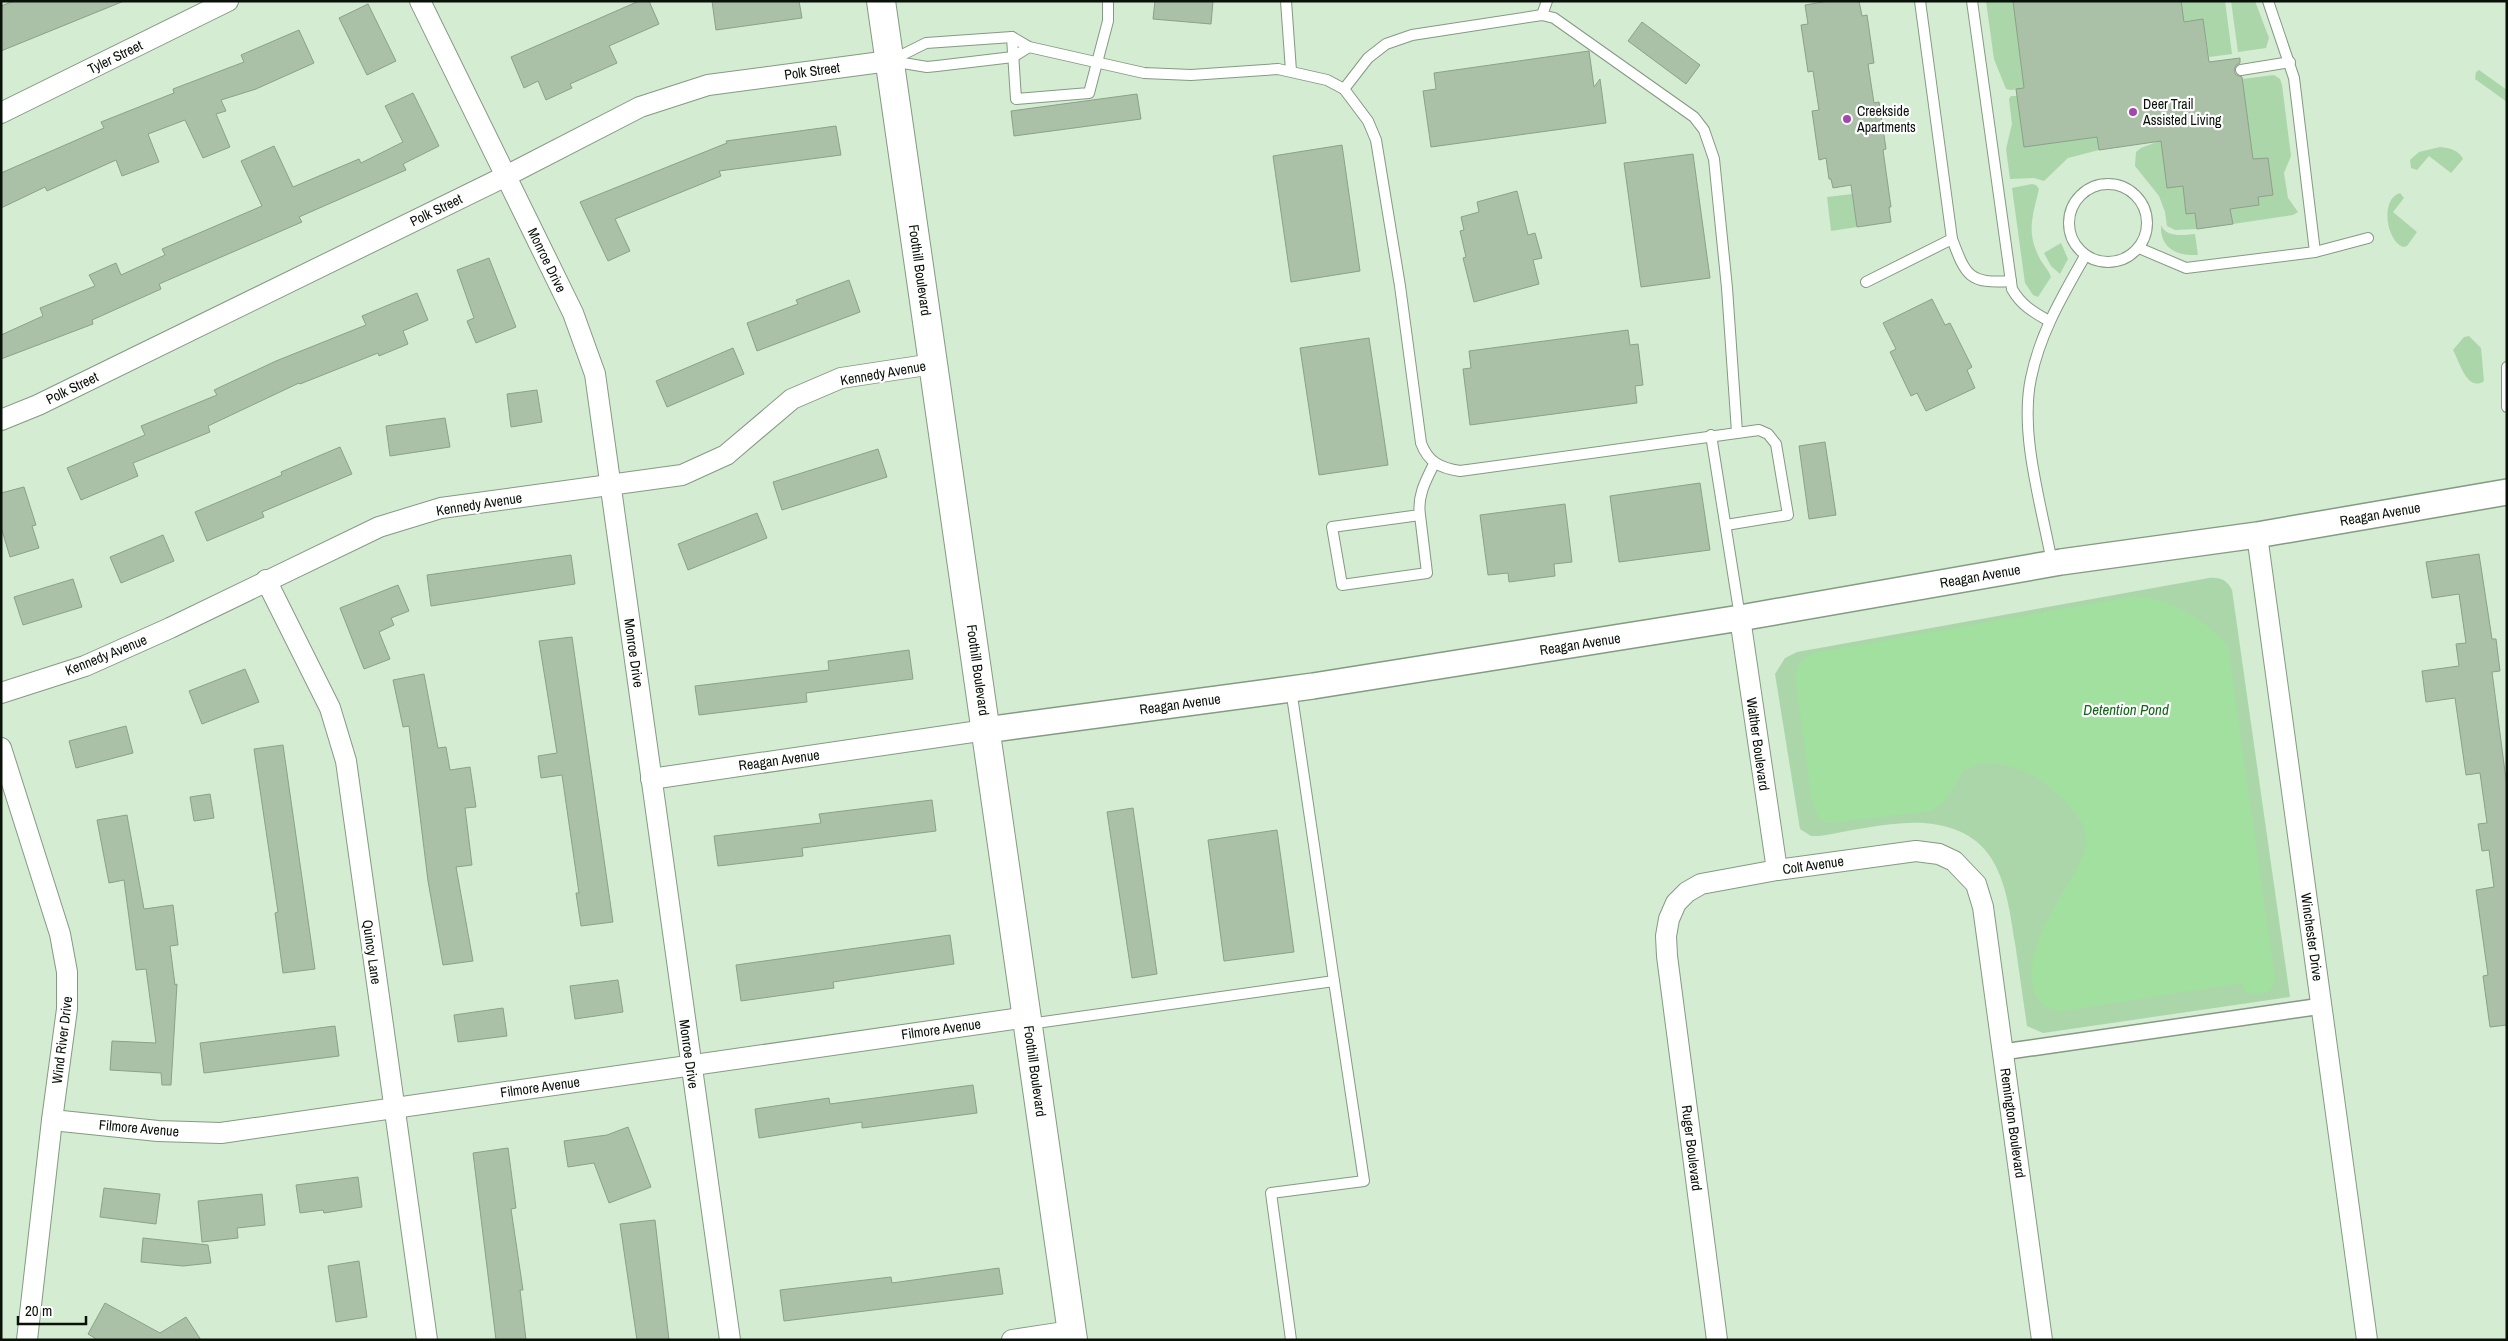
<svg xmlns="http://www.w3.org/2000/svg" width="2508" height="1341" font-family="'Archivo Narrow',sans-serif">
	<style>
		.green { fill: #abd6a9 }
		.water { fill: #a2e09f }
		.building { fill: #aac1a8; stroke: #8ba189 }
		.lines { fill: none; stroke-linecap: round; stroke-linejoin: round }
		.service-casing { stroke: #849a83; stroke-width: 12 }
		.pedestrian-casing { stroke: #849a83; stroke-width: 18 }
		.minor-casing { stroke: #849a83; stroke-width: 22 }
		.tertiary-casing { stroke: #849a83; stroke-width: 28 }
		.secondary-casing { stroke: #849a83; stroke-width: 30 }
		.service { stroke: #fff; stroke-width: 10 }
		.pedestrian { stroke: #fff; stroke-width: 15 }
		.minor { stroke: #fff; stroke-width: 20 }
		.tertiary { stroke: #fff; stroke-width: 25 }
		.secondary { stroke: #fff; stroke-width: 28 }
		.poi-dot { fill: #a446af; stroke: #fff; stroke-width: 2 }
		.labels { text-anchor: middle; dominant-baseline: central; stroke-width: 4.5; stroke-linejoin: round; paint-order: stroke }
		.street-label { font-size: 14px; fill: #091109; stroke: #fff }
		.poi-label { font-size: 14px; fill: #091109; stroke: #fff; text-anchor: start }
		.water-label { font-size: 15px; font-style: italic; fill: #0f6615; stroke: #fff }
	</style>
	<rect width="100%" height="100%" fill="#d4ecd2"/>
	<g class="green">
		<path d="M1986 1H2013L2024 88 2011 90 2006 89 1994 59Z"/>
		<path d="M2181 1H2225L2232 54 2209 57 2203 20 2184 22Z"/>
		<path d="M2231 1H2255L2269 38 2266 48 2238 52Z"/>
		<path d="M2479 70 2507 90V102L2475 79 2476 72Z"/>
		<path d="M2274 75 2280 79 2282 85 2291 156 2284 173 2288 198 2298 212 2293 215 2233 224 2230 209 2259 205 2258 197 2273 195 2268 158 2253 159 2242 79Z"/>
		<path d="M2011 96H2017L2024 147 2097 137 2099 150 2068 158 2044 181 2034 178 2010 179 2006 149 2012 124 2009 99Z"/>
		<path d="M2162 140 2167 188 2183 186 2186 214 2195 213 2197 229 2175 230 2167 226 2165 212 2159 196 2135 166 2136 152 2141 148Z"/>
		<path d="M2440 147C2449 148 2459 150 2463 159L2451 173 2429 156 2417 170 2411 168 2410 160 2419 152Z"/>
		<path d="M2032 184 2036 185 2039 189C2033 215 2026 231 2039 257 2042 264 2049 270 2051 277L2038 297 2033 295 2025 283 2012 188Z"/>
		<path d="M2400 193 2404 198 2393 212 2417 232 2407 246 2403 247C2386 240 2380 199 2400 193Z"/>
		<path d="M1852 194 1857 227 1831 231 1827 197Z"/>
		<path d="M2161 225C2166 238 2184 235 2195 234L2198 255C2176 256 2160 248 2161 225Z"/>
		<path d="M2061 243 2068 259 2060 274 2051 266 2044 253Z"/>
		<path d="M2469 336 2481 348 2484 381C2467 393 2459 360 2453 350L2464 337Z"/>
		<path d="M2209 578C2220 577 2227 580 2232 590L2290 997 2043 1033 2027 1026C2023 998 2019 971 2015 943 2006 884 1999 829 1924 823 1890 821 1852 831 1819 836H1811L1800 829 1775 674 1785 658 1797 652Z"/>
	</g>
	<path class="water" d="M2136 596C2173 600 2204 619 2228 647L2275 979 2271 990C2261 994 2254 995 2244 991L2242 983 2062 1011C2045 1008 2037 1004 2033 987 2025 952 2055 907 2072 877 2077 867 2086 855 2086 842 2088 818 2060 796 2043 782 2028 770 2002 762 1982 764 1976 765 1969 768 1964 770L1943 803 1931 811 1828 823 1819 818 1812 802 1795 675C1798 663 1803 658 1815 653Z"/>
	<g class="building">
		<path d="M14 1H124L1 51V6Z"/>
		<path d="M639 1H649L659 24 609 46 617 63 570 84 572 88 546 100 538 81 524 88 511 57Z"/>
		<path d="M712 1H799L802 18 716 30Z"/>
		<path d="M1155 1H1213L1211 24 1153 19Z"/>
		<path d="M1829 1H1859L1862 16 1867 15 1874 63 1868 64 1874 103 1879 102 1886 149 1883 150 1891 207H1889L1891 222 1857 227 1851 185 1833 188 1831 179H1829L1826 158 1819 160 1812 111 1819 110 1813 71 1808 72 1801 25 1808 24 1805 5Z"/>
		<path d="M2013 1H2181L2184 22 2203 19 2209 62 2240 58V63L2236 65 2234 71 2236 75 2242 77 2253 159 2268 158 2273 195 2258 197 2259 205 2230 209 2233 224 2197 229 2195 213 2186 214 2183 186 2167 188 2161 141 2099 150 2097 137 2024 147 2016 89 2024 88Z"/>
		<path d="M368 4 396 61 367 75 339 18Z"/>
		<path d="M1642 22 1700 65 1686 84 1628 41Z"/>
		<path d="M299 30 314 63 256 89 221 100 226 111 216 114 230 147 203 158 185 120 148 134 159 162 122 176 116 160 47 191 45 187 1 208V173L104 128 101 122 174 93 173 89 244 62 241 55Z"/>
		<path d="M1589 51 1594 87 1600 79 1606 123 1431 147 1423 91 1436 89 1434 73Z"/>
		<path d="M413 93 439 146 403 164 406 170 299 217 302 222 159 284 161 289 92 320 93 324 1 359V335L43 316 40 308 95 286 89 275 116 263 121 275 165 255 162 249 262 206 241 161 274 146 293 187 359 159 361 163 403 142 385 106Z"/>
		<path d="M1137 94 1141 119 1014 136 1011 111Z"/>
		<path d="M836 126 841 155 719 171 721 176 615 219 630 251 608 261 580 202 727 143 726 141Z"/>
		<path d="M1342 145 1360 271 1291 282 1273 156Z"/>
		<path d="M1693 154 1710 278 1641 287 1624 163Z"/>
		<path d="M1517 191 1528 235 1535 233 1542 258 1533 260 1539 284 1474 302 1463 258 1466 257 1460 231 1464 230 1461 217 1479 212 1477 202Z"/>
		<path d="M489 258 516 327 476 343 467 321 474 318 457 270Z"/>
		<path d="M849 280 860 312 757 351 747 323 798 304 796 300Z"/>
		<path d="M417 293 428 320 403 331 408 344 379 356 378 353 300 384 299 383 208 426 210 432 133 463 138 476 81 500 67 468 145 435 141 426 217 395 214 390 276 361 366 325 362 316Z"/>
		<path d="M1932 299 1945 325 1950 323 1972 367 1967 370 1975 388 1926 411 1917 393 1911 396 1890 352 1896 349 1883 323Z"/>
		<path d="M1628 330 1630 345 1638 344 1643 385 1635 386 1637 403 1470 425 1463 369 1471 368 1469 351Z"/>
		<path d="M1369 338 1388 465 1319 475 1300 348Z"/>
		<path d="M733 348 744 374 667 407 656 381Z"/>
		<path d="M537 390 542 422 511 427 507 394Z"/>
		<path d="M445 418 450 447 390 456 386 426Z"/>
		<path d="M1825 442 1836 515 1809 519 1799 446Z"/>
		<path d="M340 447 352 474 262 512 264 517 207 541 195 512 282 475 281 472Z"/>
		<path d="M878 449 887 477 782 510 773 482Z"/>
		<path d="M1700 483 1710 550 1619 562 1610 496Z"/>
		<path d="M24 487 36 525 32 526 39 548 10 557 1 527V493Z"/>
		<path d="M1565 504 1572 562 1554 564 1555 576 1509 582 1508 573 1488 575 1480 515Z"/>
		<path d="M757 513 767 538 688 570 678 544Z"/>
		<path d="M163 535 174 561 121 583 110 557Z"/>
		<path d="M2479 554 2492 639H2496L2500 671 2492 672 2507 787V1025L2490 1027 2483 976 2488 975 2476 890 2494 887 2489 850 2482 851 2478 824 2487 823 2480 773 2466 775 2455 698 2426 702 2422 671 2459 666 2456 644 2466 643 2459 594 2432 598 2426 562Z"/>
		<path d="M571 555 575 584 431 606 427 575Z"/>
		<path d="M73 579 82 607 23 625 14 597Z"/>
		<path d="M398 585 409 611 391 618 394 625 379 632 390 659 364 669 340 608Z"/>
		<path d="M572 637 613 922 581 926 576 893H579L562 775 541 778 538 756 557 753 539 641Z"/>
		<path d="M909 650 913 679 806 693 807 702 699 715 695 686 829 670 828 661Z"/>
		<path d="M245 669 259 702 202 724 189 691Z"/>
		<path d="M424 674 438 748 446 747 450 770 470 767 476 807 465 808 472 865 456 867 473 961 443 965 428 881 409 726 403 727 393 680Z"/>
		<path d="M126 726 133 753 76 768 69 741Z"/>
		<path d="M283 745 315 969 283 973 275 913 278 912 254 749Z"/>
		<path d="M210 794 214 818 194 821 190 797Z"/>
		<path d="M932 800 936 831 802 848 803 856 718 866 714 836 821 823 819 814Z"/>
		<path d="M1133 808 1157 974 1132 978 1107 812Z"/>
		<path d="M127 815 144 909 173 905 178 945 170 946 175 985 177 984 171 1085H162L161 1073 110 1070 112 1041 156 1043 146 969 136 970 124 880 109 883 97 820Z"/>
		<path d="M1277 830 1294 952 1224 961 1208 840Z"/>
		<path d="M950 935 954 964 833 982 834 988 741 1001 736 965Z"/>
		<path d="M618 980 623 1012 575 1019 570 986Z"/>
		<path d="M503 1008 507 1036 458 1042 454 1015Z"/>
		<path d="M335 1026 339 1056 204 1073 200 1043Z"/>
		<path d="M973 1085 977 1113 862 1128V1122L759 1138 755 1109 829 1098 830 1104Z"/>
		<path d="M628 1127 651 1187 609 1203 594 1163 568 1167 564 1141 607 1135Z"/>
		<path d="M508 1148 516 1208 511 1209 523 1290H520L526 1340H496L473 1153Z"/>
		<path d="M358 1177 362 1207 324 1213 323 1210 300 1213 296 1185Z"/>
		<path d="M104 1188 160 1194 156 1224 100 1217Z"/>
		<path d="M262 1194 265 1225 237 1228 238 1238 202 1242 198 1201Z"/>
		<path d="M655 1220 669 1340H637L620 1224Z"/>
		<path d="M143 1238 208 1245 211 1263 183 1266 141 1262Z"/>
		<path d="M359 1261 367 1317 336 1322 328 1266Z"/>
		<path d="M999 1268 1003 1294 784 1321 780 1290 891 1277 892 1283Z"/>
		<path d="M105 1303 160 1333 186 1317 201 1340H98L88 1334Z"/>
	</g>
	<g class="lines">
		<defs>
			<g id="service">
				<path d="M1286 1 1291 71"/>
				<path d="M1920 1 1952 239C1966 276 1969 284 2011 281"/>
				<path d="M1972 1 2012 289C2021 305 2033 312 2049 321"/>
				<path d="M2268 1 2294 78 2315 252"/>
				<path d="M1542 15 1547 1"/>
				<path d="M1012 37 1016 99 1089 93 1108 21V1"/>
				<path d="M892 60 926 43 1012 37 1029 47 1144 73 1191 75 1278 69 1327 80 1344 89 1368 121 1376 140 1400 286 1421 443C1428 462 1440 468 1460 471L1759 430 1768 434 1776 444 1788 515 1726 525"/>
				<path d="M891 61 927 67 937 66 1013 57 1029 47"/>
				<path d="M2241 70 2290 62"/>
				<path d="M1344 89 1368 58 1386 44 1412 35 1542 15 1554 18 1694 117 1704 130 1714 159 1727 288 1737 432"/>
				<circle cx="2108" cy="223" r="39"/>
				<path d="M2139 248 2186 268 2315 252 2368 238"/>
				<path d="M1866 282 1952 239"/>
				<path d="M2507 367V407"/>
				<path d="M1711 435 1740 617"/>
				<path d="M1420 515 1332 527 1342 585 1427 573 1420 515C1417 496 1426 480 1434 464"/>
				<path d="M2052 563C2042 507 2019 434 2031 378 2040 333 2063 295 2085 256"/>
				<path d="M1029 1024 1334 981 1291 689"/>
				<path d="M1291 1340 1271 1193 1364 1181 1334 981"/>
			</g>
			<path id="pedestrian" d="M2003 1052 2322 1006"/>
			<g id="minor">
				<path d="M420 1 573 313 595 374 730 1340"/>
				<path d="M1 113 228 1"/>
				<path d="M1 420 38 405 506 176 640 107 708 85 889 61"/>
				<path d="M2257 535 2367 1340"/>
				<path d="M266 580 330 708 346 761 427 1340"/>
				<path d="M1740 618 1777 870"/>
				<path d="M1 693 85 666 170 628 379 527 441 508 682 475 726 455 792 399 841 378 933 364"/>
				<path d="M1 748 60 934 67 972V1009L52 1120 27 1340"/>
				<path d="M651 779 986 730"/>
				<path d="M52 1120 158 1131 221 1133 1028 1017"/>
				<path d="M1012 1340 1071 1331"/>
				<path d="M1717 1340 1667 956 1666 936 1669 919 1676 903 1687 892 1701 884 1777 870 1916 851 1939 854 1954 861 1976 884 1983 907 2042 1340"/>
			</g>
			<path id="tertiary" d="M986 730 1313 686 1740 618 2061 562 2257 535 2507 492"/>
			<path id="secondary" d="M881 1 1073 1340"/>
		</defs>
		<use href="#service" class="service-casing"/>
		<use href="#pedestrian" class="pedestrian-casing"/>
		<use href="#minor" class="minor-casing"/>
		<use href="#tertiary" class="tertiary-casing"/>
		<use href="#secondary" class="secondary-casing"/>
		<use href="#service" class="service"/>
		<use href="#pedestrian" class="pedestrian"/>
		<use href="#minor" class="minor"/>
		<use href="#tertiary" class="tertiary"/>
		<use href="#secondary" class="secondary"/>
	</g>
	<g class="poi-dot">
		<circle cx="2133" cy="112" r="5"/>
		<circle cx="1847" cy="119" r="5"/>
	</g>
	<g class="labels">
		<g class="street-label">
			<text transform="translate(115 57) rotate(-26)">Tyler Street</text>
			<text transform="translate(812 71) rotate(-8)">Polk Street</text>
			<text transform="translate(436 210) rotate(-26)">Polk Street</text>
			<text transform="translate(547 260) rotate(64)">Monroe Drive</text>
			<text transform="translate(920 270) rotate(82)">Foothill Boulevard</text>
			<text transform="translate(883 373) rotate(-10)">Kennedy Avenue</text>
			<text transform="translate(72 388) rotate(-26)">Polk Street</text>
			<text transform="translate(479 504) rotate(-9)">Kennedy Avenue</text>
			<text transform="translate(2380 514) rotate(-10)">Reagan Avenue</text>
			<text transform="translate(1980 576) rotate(-10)">Reagan Avenue</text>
			<text transform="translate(1580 644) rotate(-9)">Reagan Avenue</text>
			<text transform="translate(634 653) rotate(82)">Monroe Drive</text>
			<text transform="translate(106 655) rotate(-22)">Kennedy Avenue</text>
			<text transform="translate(978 670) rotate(82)">Foothill Boulevard</text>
			<text transform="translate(1180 704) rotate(-8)">Reagan Avenue</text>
			<text transform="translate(1758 744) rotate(82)">Walther Boulevard</text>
			<text transform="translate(779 760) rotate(-8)">Reagan Avenue</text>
			<text transform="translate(1813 865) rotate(-8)">Colt Avenue</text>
			<text transform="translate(2312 937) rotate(82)">Winchester Drive</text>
			<text transform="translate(372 952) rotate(82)">Quincy Lane</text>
			<text transform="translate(941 1029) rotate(-8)">Filmore Avenue</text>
			<text transform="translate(62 1040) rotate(-83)">Wind River Drive</text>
			<text transform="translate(689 1054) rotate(82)">Monroe Drive</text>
			<text transform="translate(1035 1071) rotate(82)">Foothill Boulevard</text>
			<text transform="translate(540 1087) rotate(-8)">Filmore Avenue</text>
			<text transform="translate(2013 1123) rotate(82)">Remington Boulevard</text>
			<text transform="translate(139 1128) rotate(5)">Filmore Avenue</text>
			<text transform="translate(1692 1148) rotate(83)">Ruger Boulevard</text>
		</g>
		<g class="poi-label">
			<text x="2143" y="104">Deer Trail<tspan x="2143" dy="16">Assisted Living</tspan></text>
			<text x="1857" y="111">Creekside<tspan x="1857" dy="16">Apartments</tspan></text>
		</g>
		<g class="water-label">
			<text x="2126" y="709">Detention Pond</text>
		</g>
	</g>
	<rect width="2508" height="1341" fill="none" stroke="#091109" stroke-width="5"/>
	<path d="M18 1316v8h68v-8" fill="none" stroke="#091109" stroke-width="2.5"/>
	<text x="25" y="1316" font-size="15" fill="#091109" stroke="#ffffff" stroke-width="4" paint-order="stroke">20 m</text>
</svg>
